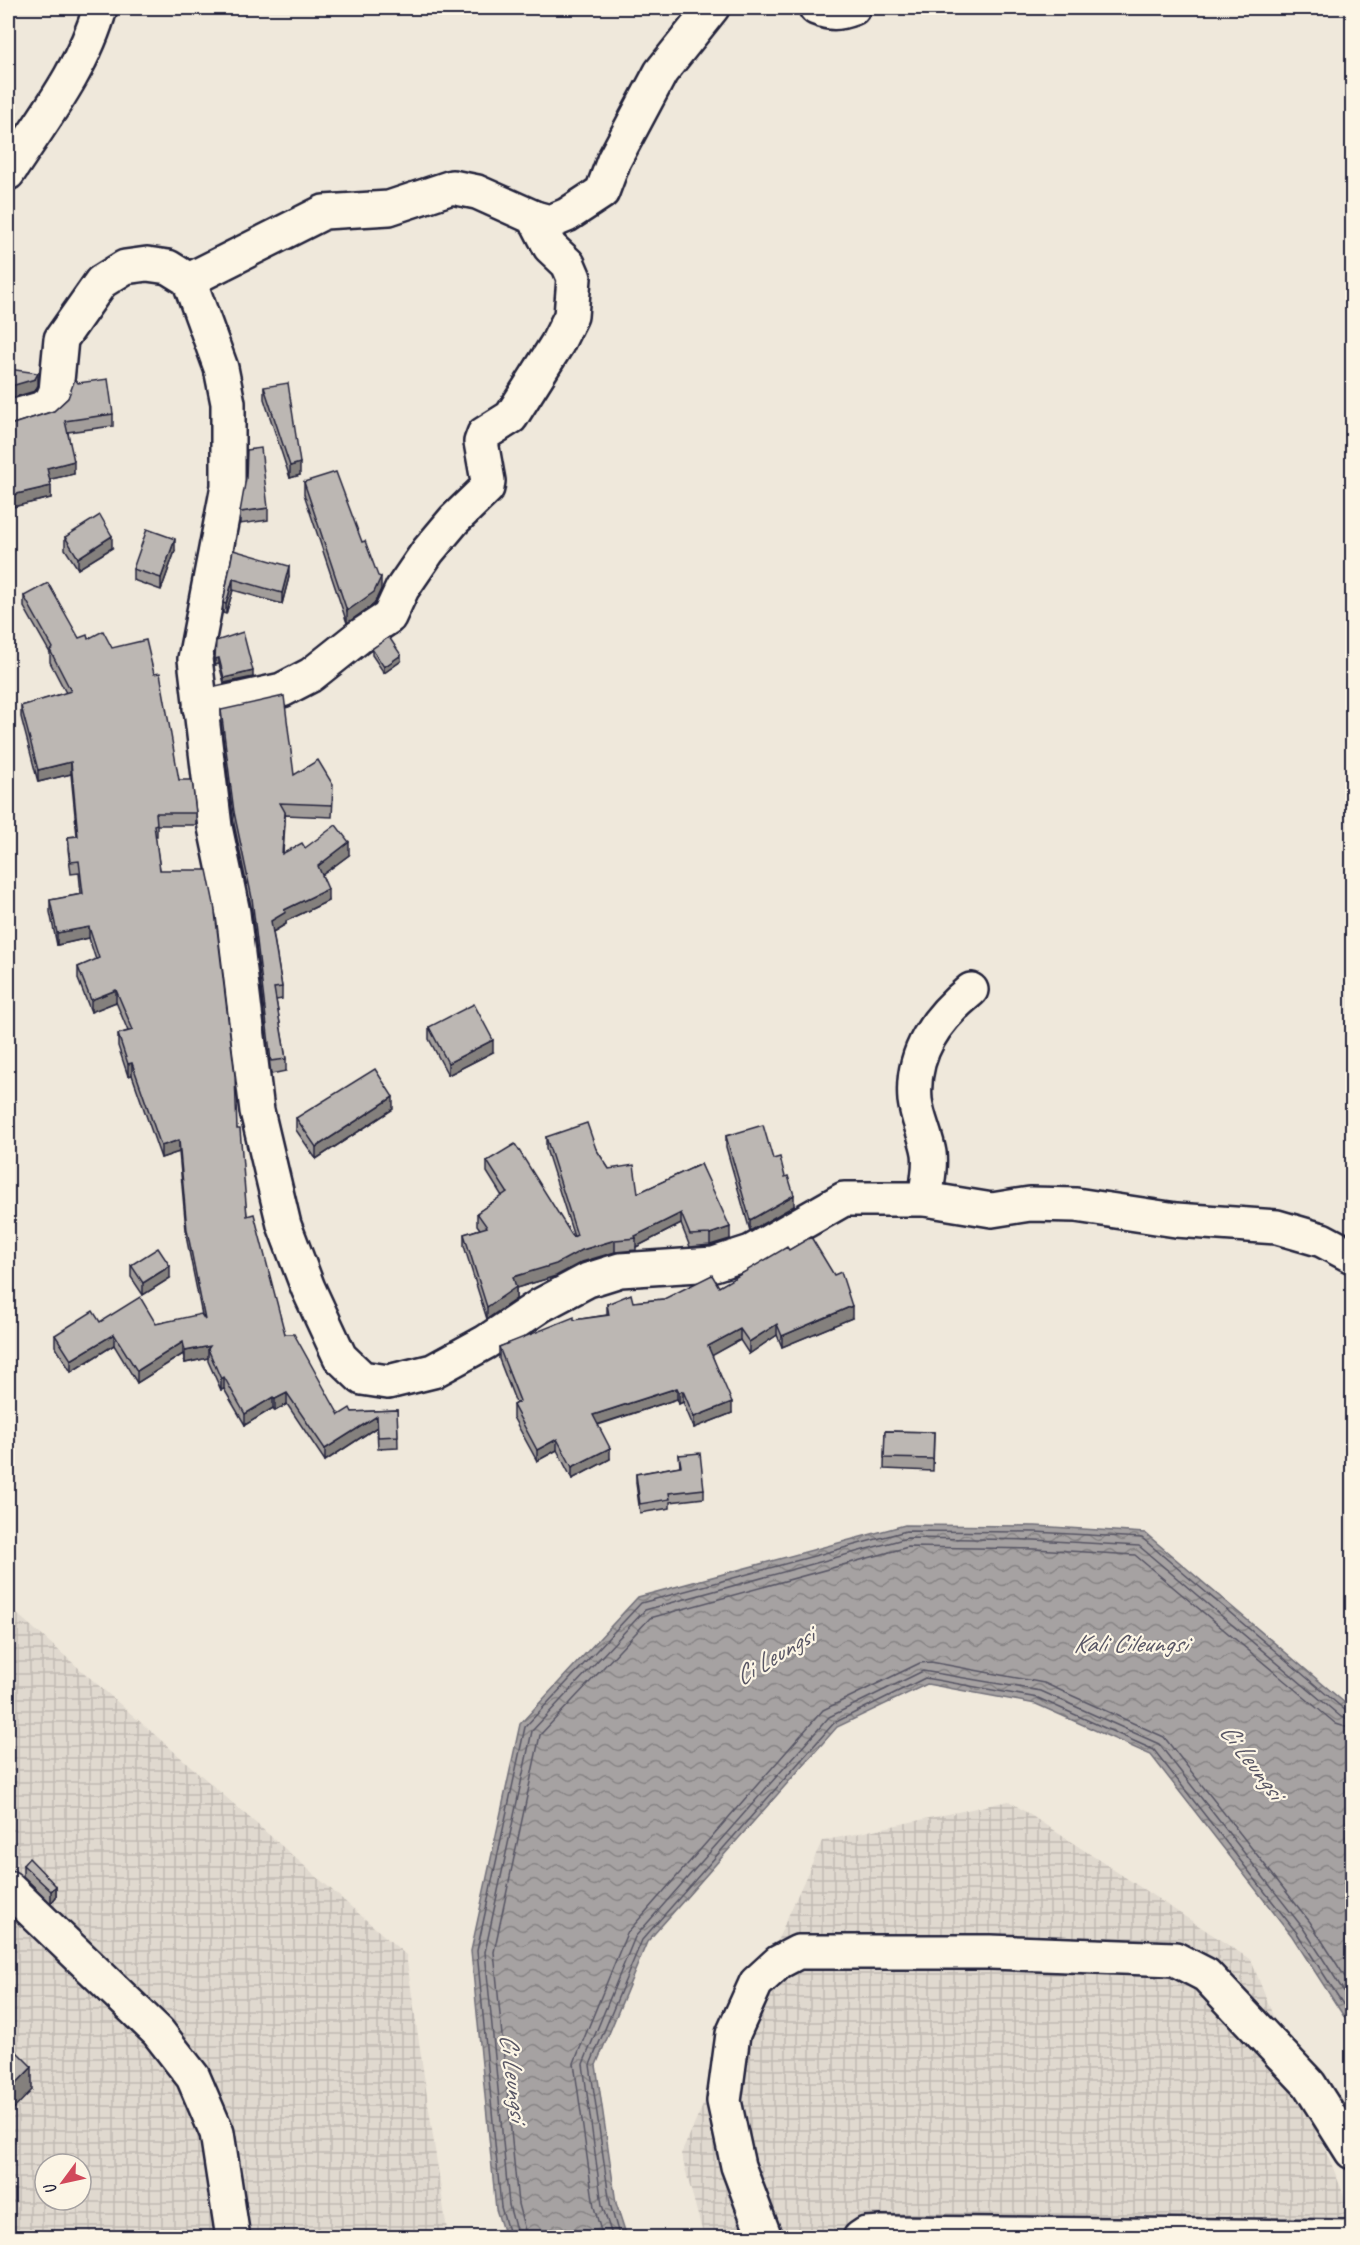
<svg xmlns="http://www.w3.org/2000/svg" width="1360" height="2245" font-family="Caveat,sans-serif">
	<style>
		.industrial { fill: url(#industrial-grid); fill-rule: evenodd }
		.water { fill: url(#water-waves); stroke: #716f79; stroke-width: 1.5 }
		.lines { fill: none; stroke-linecap: round; stroke-linejoin: round }
		.shore { stroke: #575564; stroke-width: 1.5 }
		.minor-casing { stroke: #22223b; stroke-width: 38 }
		.minor { stroke: #fcf5e5; stroke-width: 33 }
		.wall { fill: #a29d9a; stroke: #22223b; stroke-width: 1.5 }
		.shaded-wall { fill: #84807d; stroke: #22223b; stroke-width: 1.5 }
		.building { fill: #bcb7b3; stroke: #22223b; stroke-width: 1.5 }
		.labels { text-anchor: middle; dominant-baseline: central; stroke-width: 4.5; stroke-linejoin: round; paint-order: stroke }
		.water-label { font-size: 26px; font-style: italic; fill: #575564; stroke: #fcf5e5 }
	</style>
	<defs>
		<pattern id="industrial-grid" width="8" height="8" patternUnits="userSpaceOnUse" patternTransform="scale(1.5)"><rect width="8" height="8" fill="#e0d9cf"/><path d="M0 4h8M4 0v8" fill="none" stroke="#c0bab3"/></pattern>
		<pattern id="water-waves" width="16" height="10" patternUnits="userSpaceOnUse" patternTransform="scale(1.5)"><rect width="16" height="10" fill="#a6a2a2"/><path d="M0 5q4-4 8 0t8 0" fill="none" stroke="#878485"/></pattern>
	</defs>
	<rect width="100%" height="100%" fill="#efe8db"/>
	<filter id="ink" filterUnits="userSpaceOnUse"><feTurbulence type="fractalNoise" baseFrequency=".0167" numOctaves="2"/><feDisplacementMap in="SourceGraphic" scale="12" xChannelSelector="R" yChannelSelector="G"/><feConvolveMatrix kernelMatrix="1 2 1 2 8 2 1 2 1" color-interpolation-filters="sRGB"/></filter>
	<g filter="url(#ink)">
		<g class="industrial">
			<path d="M8 1606 406 1955 448 2237H8ZM45 2164H81V2200H45Z"/>
			<path d="M1009 1801 1251 1960 1352 2216V2237H704L681 2154 822 1841Z"/>
		</g>
		<path class="water" d="M905 1525 1036 1526 1145 1533 1352 1709V2029L1292 1936 1151 1755 1036 1704 927 1684 837 1727 647 1942 596 2065 616 2203 627 2237H505L496 2209 471 1951 520 1724 638 1597Z"/>
		<g class="lines">
			<g class="shore">
				<path d="M510 2238 501 2207 477 1951 525 1727 641 1603 906 1531 1035 1532 1142 1538 1346 1711 1352 1713"/>
				<path d="M518 2238 509 2205 485 1952 532 1731 645 1610 907 1538 1035 1540 1139 1546 1341 1717 1352 1720"/>
				<path d="M527 2238 518 2204 494 1952 540 1735 650 1618 908 1547 1035 1549 1135 1555 1336 1724 1352 1729"/>
				<path d="M603 2238 594 2207 574 2063 627 1933 823 1710 920 1663 931 1662 1044 1683 1164 1737 1310 1922 1352 1988"/>
				<path d="M613 2238 602 2205 583 2064 635 1937 829 1717 923 1671 1041 1691 1159 1744 1303 1928 1352 2004"/>
				<path d="M620 2238 610 2204 590 2065 642 1940 834 1723 925 1678 1038 1698 1154 1750 1297 1933 1352 2018"/>
			</g>
			<defs>
				<g id="minor">
					<path d="M816 8C831 14 837 14 853 8"/>
					<path d="M8 173C41 122 84 68 100 8"/>
					<path d="M189 280 324 212 389 208 452 187 477 192 535 218 550 222 567 215 602 192 614 160 661 72 712 8"/>
					<path d="M8 418 43 408 51 402 56 391 61 339 101 282 125 267 147 264 168 267 189 280 221 368 228 403V486L195 659 215 827 233 913 257 1111 284 1225 308 1288 340 1357 362 1378 388 1382 433 1371 486 1342 541 1305 588 1280 620 1270 714 1264 751 1252 844 1199H925L992 1210 1030 1204 1076 1205 1176 1220 1277 1227 1322 1240 1352 1256"/>
					<path d="M200 708 282 690 311 675 360 636 389 617 402 589 428 551 454 520 487 488 488 481 481 442 484 434 511 417 557 344 571 316 574 278 568 264 550 247 535 218"/>
					<path d="M925 1199C927 1184 931 1169 929 1153 926 1135 917 1118 915 1100 911 1052 937 1018 971 990"/>
					<path d="M8 1888 158 2032 193 2077 217 2133 233 2238"/>
					<path d="M765 2238 738 2166 724 2101 733 2034 756 1983 779 1962 798 1952H990L1175 1959 1206 1975 1309 2084 1352 2152"/>
					<path d="M860 2238 866 2234 882 2233 1352 2237"/>
				</g>
			</defs>
			<use href="#minor" class="minor-casing"/>
			<use href="#minor" class="minor"/>
		</g>
		<g class="wall">
			<path d="M78 383 113 414V426L68 432 74 474 50 479 51 498 8 508V424H13L54 411 68 398Z"/>
			<path d="M264 387 300 475 290 478 264 399Z"/>
			<path d="M304 482 362 542 381 589 374 604 347 623 304 494Z"/>
			<path d="M268 508V520L240 524V512Z"/>
			<path d="M65 537 112 548 78 569 65 549Z"/>
			<path d="M233 550 289 577 282 604 233 590 226 614 223 613V603Z"/>
			<path d="M175 551 161 590 133 580V569Z"/>
			<path d="M24 596 79 638 88 639 179 780 196 813V825H157V836H155L160 870 237 1129 247 1216 285 1334 339 1415 352 1412 397 1410 398 1448 378 1449 377 1427 325 1461 287 1404 275 1411 273 1408 245 1425 224 1389 221 1390 208 1361V1358L185 1363 183 1354 137 1383 114 1345 71 1372 55 1346V1335L100 1322 156 1324 202 1315 187 1241 179 1152 161 1158 132 1075 128 1076 118 1046V1034L128 1031 116 1002 91 1012 78 979V967L96 960 89 938 57 945 50 912V900L81 894 79 873 71 874 68 849V837L77 836 71 774 38 782 21 717V706L66 693 50 662V653L24 607Z"/>
			<path d="M216 641 253 677 224 683 219 664 215 665Z"/>
			<path d="M372 649 401 661 384 673 372 655Z"/>
			<path d="M221 710 294 775 333 798 332 817 285 815 283 853 305 848 349 855 322 875 328 901 286 921V924L273 932 282 987V999L276 1000 286 1059V1071L271 1074 252 911 234 824 221 722Z"/>
			<path d="M429 1027 493 1052 448 1075 429 1039Z"/>
			<path d="M393 1109 316 1159 296 1130V1118Z"/>
			<path d="M726 1136 773 1159 785 1177 794 1206 750 1231 726 1147Z"/>
			<path d="M546 1137 596 1149 609 1169 638 1193 701 1164 730 1239 710 1245 690 1247 681 1224 636 1247V1250L615 1252 582 1262 556 1276 516 1288V1299L487 1319 464 1246V1234L480 1229 477 1225V1213L502 1196 487 1172V1161L573 1237H574L546 1149Z"/>
			<path d="M789 1250 852 1318 782 1347 777 1335 749 1354 740 1340 712 1355 732 1413 694 1428 683 1402 679 1404 677 1399 598 1425 610 1459 572 1479 557 1450 537 1461 513 1417V1405L516 1403 499 1359V1347L574 1320 607 1315V1304L633 1302 664 1299 719 1287Z"/>
			<path d="M131 1265 170 1278 143 1295 131 1277Z"/>
			<path d="M885 1431 934 1432 933 1471 884 1469Z"/>
			<path d="M679 1455 704 1489V1498L670 1502V1508L640 1513 636 1483V1474L680 1466Z"/>
			<path d="M23 1865 56 1886V1897L51 1903 23 1876Z"/>
		</g>
		<g class="shaded-wall">
			<path d="M38 373V385L35 391 8 399V387Z"/>
			<path d="M74 461V474L47 480V468Z"/>
			<path d="M300 463V475L290 478V466Z"/>
			<path d="M51 486V498L8 508V496Z"/>
			<path d="M112 536V548L78 569V558Z"/>
			<path d="M175 539V551L161 590V578Z"/>
			<path d="M289 566V577L282 604V593Z"/>
			<path d="M381 577V589L374 604 347 623V611Z"/>
			<path d="M233 579V590L226 614V604Z"/>
			<path d="M401 655V661L384 673V667Z"/>
			<path d="M219 658V664L215 665V659Z"/>
			<path d="M253 671V677L224 683V678Z"/>
			<path d="M71 762V774L38 782V770Z"/>
			<path d="M285 812V824L282 866V854Z"/>
			<path d="M349 842V855L318 878V866Z"/>
			<path d="M328 889V901L286 921V924L271 933V921L284 910Z"/>
			<path d="M89 927V938L57 945V933Z"/>
			<path d="M116 990V1002L91 1012V1000Z"/>
			<path d="M493 1040V1052L448 1075V1063Z"/>
			<path d="M132 1063V1075L128 1076V1064Z"/>
			<path d="M393 1097V1109L316 1159V1147Z"/>
			<path d="M179 1140V1152L161 1158V1146Z"/>
			<path d="M794 1195V1206L750 1231V1220Z"/>
			<path d="M681 1213V1224L636 1247V1238L635 1236Z"/>
			<path d="M730 1227V1239L710 1245V1234Z"/>
			<path d="M615 1240V1252L582 1262 556 1276 516 1288V1299L487 1319V1307L513 1277 582 1250Z"/>
			<path d="M170 1266V1278L143 1295V1283Z"/>
			<path d="M852 1306V1318L782 1347V1336Z"/>
			<path d="M777 1324V1335L749 1354V1342Z"/>
			<path d="M740 1329V1340L708 1358V1346Z"/>
			<path d="M114 1334V1345L71 1372V1360Z"/>
			<path d="M183 1342V1354L137 1383V1371Z"/>
			<path d="M210 1346 208 1349V1358L185 1363V1351Z"/>
			<path d="M224 1377V1389L221 1390V1379Z"/>
			<path d="M677 1388V1399L593 1426V1415Z"/>
			<path d="M683 1391V1402L679 1404V1392Z"/>
			<path d="M287 1393V1404L275 1411V1399Z"/>
			<path d="M273 1397V1408L245 1425V1414Z"/>
			<path d="M732 1402V1413L694 1428V1417Z"/>
			<path d="M377 1416V1427L325 1461V1449Z"/>
			<path d="M557 1439V1450L537 1461V1450Z"/>
			<path d="M610 1448V1459L572 1479V1467Z"/>
			<path d="M56 1886V1897L51 1903V1891Z"/>
			<path d="M32 2067V2090L8 2115V2092Z"/>
		</g>
		<g class="building">
			<path d="M8 369 38 373 35 379 8 387Z"/>
			<path d="M75 379 78 383 108 379 113 414 65 421 74 461 47 468 51 486 8 496V424H13L54 411 68 398Z"/>
			<path d="M288 383 300 463 290 466 264 387Z"/>
			<path d="M261 448 268 508 240 512 246 478 247 450Z"/>
			<path d="M336 472 362 542 365 541 378 576 381 577 374 592 347 611 304 482Z"/>
			<path d="M100 515 112 536 78 558 65 537Z"/>
			<path d="M147 529 175 539 161 578 133 569Z"/>
			<path d="M233 550 289 566 282 593 233 579 226 604 223 603Z"/>
			<path d="M48 583 79 638 87 635 88 639 103 631 112 648 146 640 154 674 160 673 179 780H192L196 813H156L157 824 154 825 160 870H207L214 904 235 1076 237 1129H240L247 1216 254 1214 285 1334H294L339 1415 350 1408 352 1412 397 1410 398 1436 378 1437 377 1416 325 1449 287 1393 275 1399 273 1397 245 1414 224 1377 221 1379 208 1349 210 1346 185 1351 183 1342 137 1371 114 1334 71 1360 55 1335 93 1311 100 1322 140 1297 156 1324 201 1314 205 1320 187 1230 179 1140 161 1146 132 1063 128 1064 118 1034 133 1030 116 990 91 1000 78 967 99 958 89 927 57 933 50 900 83 894 79 861 71 862 68 837 78 836 71 762 38 770 21 706 71 691 50 650 53 648 24 596Z"/>
			<path d="M243 632 253 671 224 678 219 658 215 659 216 641Z"/>
			<path d="M389 637 401 655 384 667 372 649Z"/>
			<path d="M284 696 294 775 318 760 333 785 332 805 280 803 285 812 282 854 302 843 305 848 336 825 349 842 318 866 328 889 284 910 286 912 271 921 282 987 274 988 286 1059 271 1061 252 898 234 812 221 710Z"/>
			<path d="M474 1004 493 1040 448 1063 429 1027Z"/>
			<path d="M375 1069 393 1097 316 1147 296 1118Z"/>
			<path d="M587 1123 596 1149 609 1169 634 1165 638 1193 701 1164 730 1227 710 1234 690 1235 681 1213 635 1236 636 1238 615 1240 582 1250 556 1264 513 1277 516 1287 487 1307 464 1234 487 1227 477 1213 507 1192 487 1161 515 1144 573 1237 577 1235 546 1137Z"/>
			<path d="M763 1125 773 1159 780 1157 785 1177 788 1176 794 1195 750 1220 726 1136Z"/>
			<path d="M811 1237 834 1275 841 1272 852 1306 782 1336 777 1324 749 1342 740 1329 708 1346 732 1402 694 1417 683 1391 679 1392 677 1388 593 1415 610 1448 572 1467 557 1439 537 1450 513 1405 520 1401 499 1347 574 1317V1320L609 1315 607 1304 631 1294 633 1302 664 1299 712 1275 719 1287 787 1247 789 1250Z"/>
			<path d="M158 1248 170 1266 143 1283 131 1265Z"/>
			<path d="M885 1431 934 1432 933 1459 884 1458Z"/>
			<path d="M700 1453 704 1489 669 1493 670 1499 640 1504 636 1474 681 1466 679 1455Z"/>
			<path d="M29 1858 56 1886 51 1891 23 1865Z"/>
			<path d="M8 2043 32 2067 8 2092Z"/>
		</g>
	</g>
	<g class="labels">
		<g class="water-label">
			<text x="1130" y="1643">Kali Cileungsi</text>
			<text transform="translate(774 1656) rotate(-31)">Ci Leungsi</text>
			<text transform="translate(1252 1761) rotate(53)">Ci Leungsi</text>
			<text transform="translate(514 2077) rotate(83)">Ci Leungsi</text>
		</g>
	</g>
	<rect width="1360" height="2245" fill="none" stroke="#fcf5e5" stroke-width="30"/>
	<rect x="15" y="15" width="1330" height="2215" fill="none" stroke="#22223b" stroke-width="2" filter="url(#ink)"/>
	<g transform="translate(63 2182) rotate(237)"><circle r="28" fill="#fcf5e5" stroke="#a5a1a1" stroke-width="1.5"/>
	<path d="M0-4.5L10 22L0 15L-10 22Z" fill="#d1495b"/>
	<text y="-9" font-size="16" font-weight="bold" text-anchor="middle" fill="#22223b">U</text>
	</g>
</svg>
